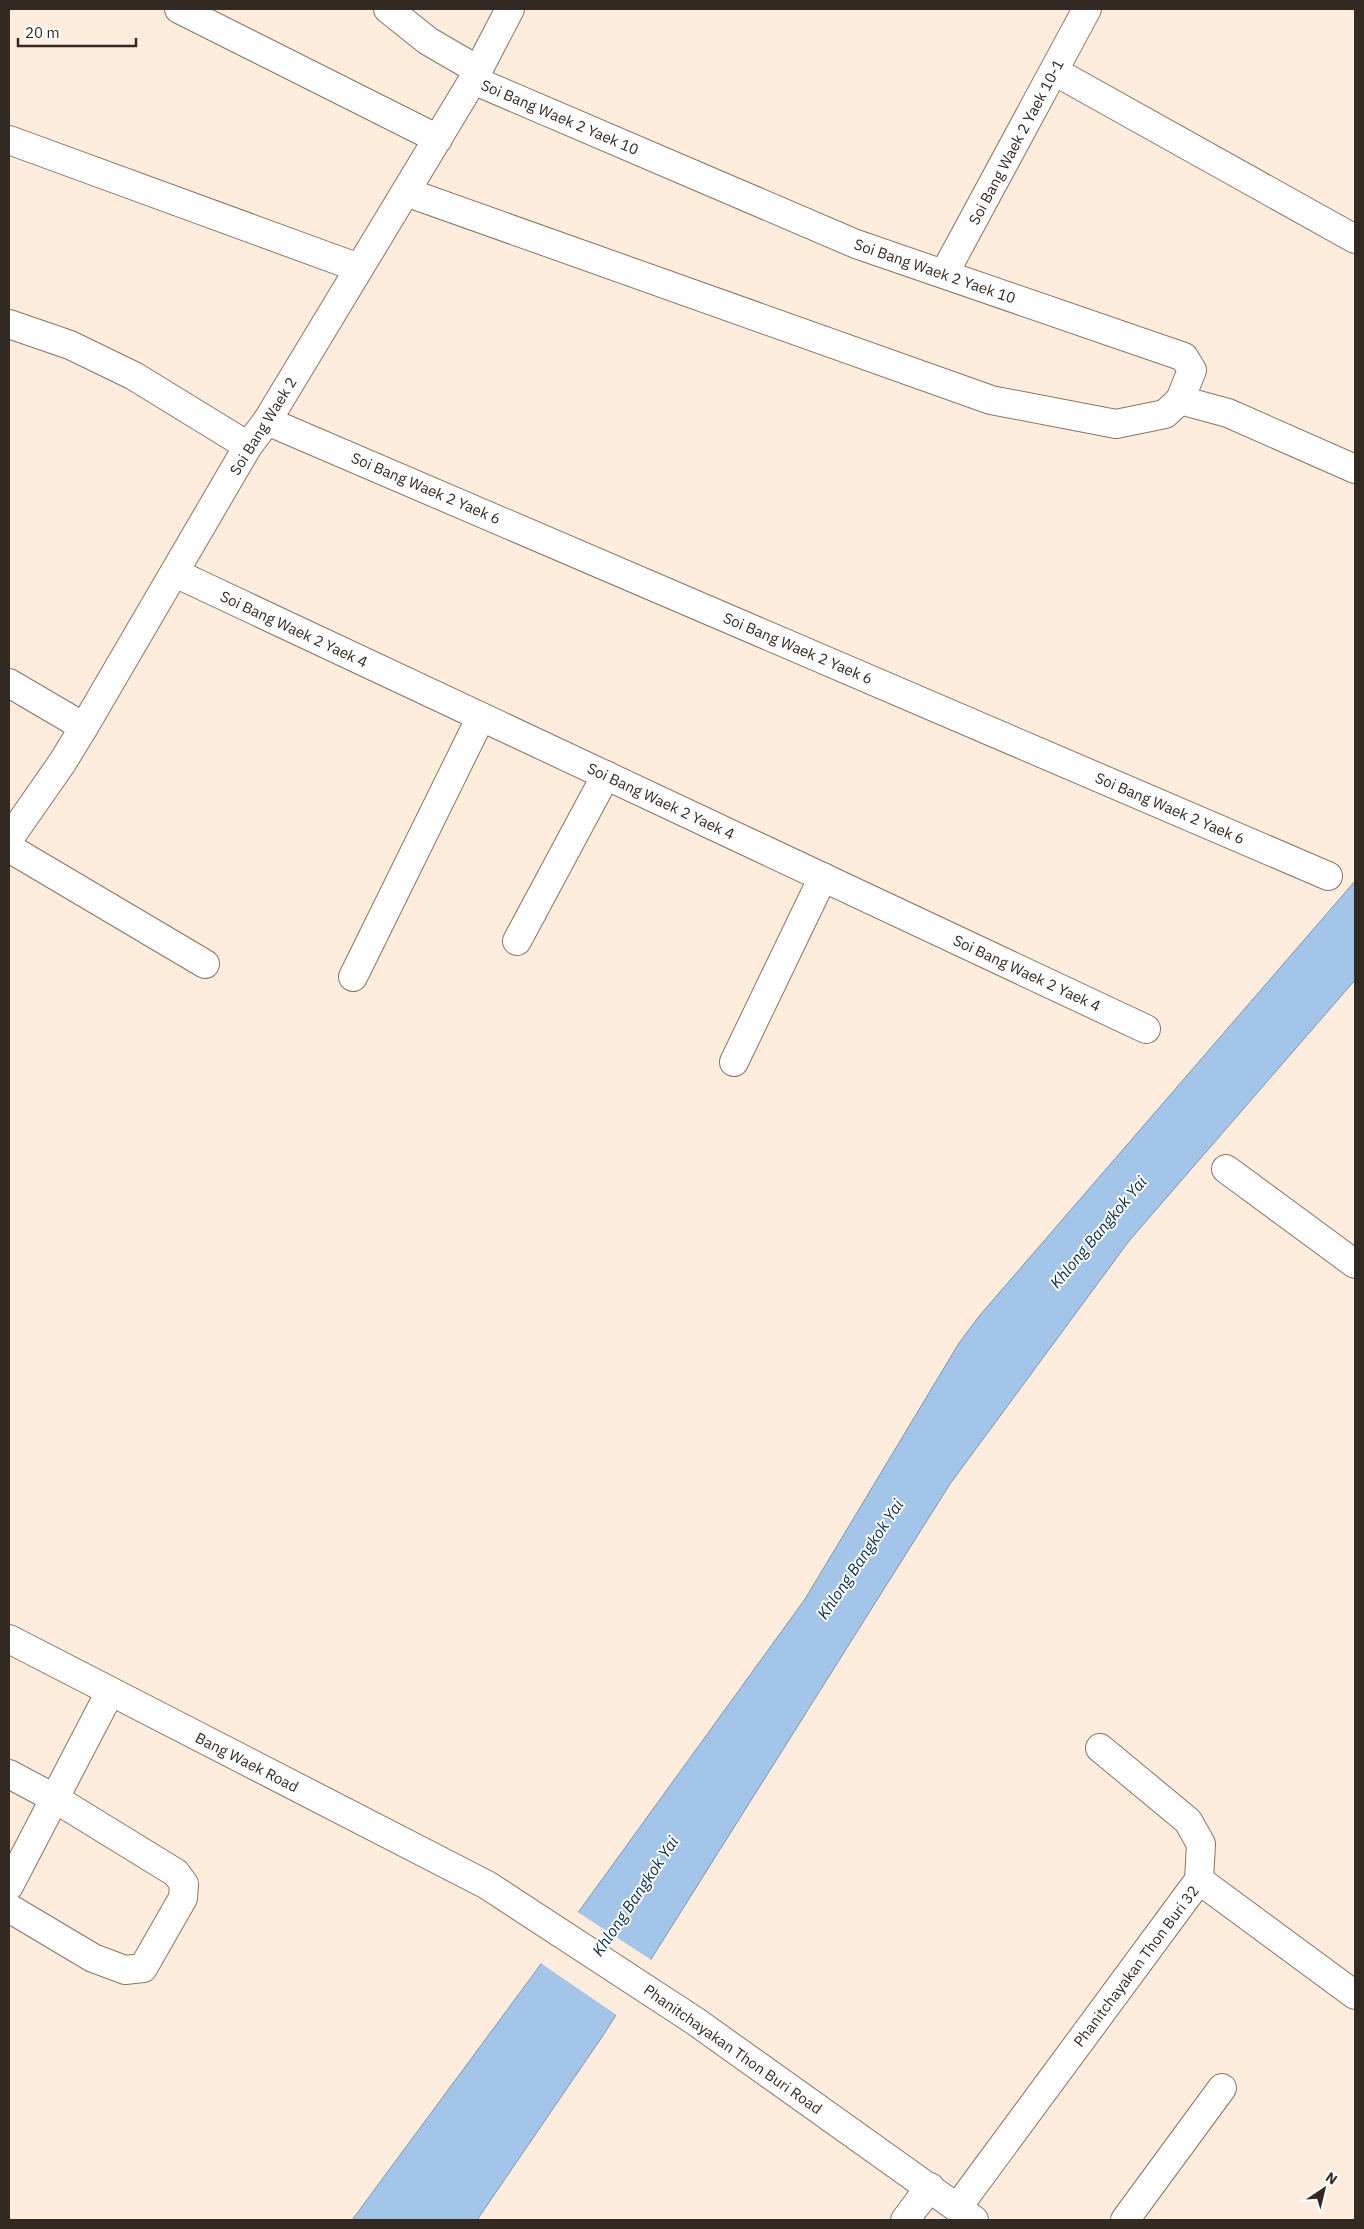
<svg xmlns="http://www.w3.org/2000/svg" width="1364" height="2229" font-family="'IBM Plex Sans',sans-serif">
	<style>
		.water { fill: #a2c5e9; stroke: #8096ad }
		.pier { fill: #feecdd }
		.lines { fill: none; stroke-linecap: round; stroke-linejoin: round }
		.minor-casing { stroke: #897564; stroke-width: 30 }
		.major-casing { stroke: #897564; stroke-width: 30 }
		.minor { stroke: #fff; stroke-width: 28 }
		.major { stroke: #fff; stroke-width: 28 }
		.labels { text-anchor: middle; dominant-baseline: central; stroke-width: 4; stroke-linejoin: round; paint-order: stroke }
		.street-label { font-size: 15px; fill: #322922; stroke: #fff }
		.water-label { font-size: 16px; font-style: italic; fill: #022b4d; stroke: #fff }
	</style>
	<rect width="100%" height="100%" fill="#feecdd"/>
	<path class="water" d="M1355 881V980L1129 1241 950 1484 604 2034 477 2220H352L530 1979 805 1599 959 1343 980 1315Z"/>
	<path class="pier" d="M576 1911 653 1961 618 2016 539 1962Z"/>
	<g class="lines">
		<defs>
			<g id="minor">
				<path d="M179 9 438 139"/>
				<path d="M388 9 428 41 478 70"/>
				<path d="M1054 71 1355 239"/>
				<path d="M473 80 856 244 1184 357 1192 370 1180 400 1228 413 1355 469"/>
				<path d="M9 140 359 268"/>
				<path d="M406 192 991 400 1116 424 1165 414 1180 400"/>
				<path d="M944 274 1087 9"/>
				<path d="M9 324 70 345 134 376 248 446"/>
				<path d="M267 421 1328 876"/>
				<path d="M175 573 1146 1029"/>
				<path d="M9 683 84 727"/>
				<path d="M9 839 62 763 84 727 248 446 267 421 473 80 510 9"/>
				<path d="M9 848 205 964"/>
				<path d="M517 941 606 775"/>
				<path d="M353 977 481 717"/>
				<path d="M734 1062 823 877"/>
				<path d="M1226 1169 1355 1264"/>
				<path d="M1100 1748 1188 1821 1201 1844 1199 1880"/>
				<path d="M9 1774 54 1798 176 1873 184 1884 183 1898 143 1968 125 1970 93 1958 9 1908"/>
				<path d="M9 1886 110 1692"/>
				<path d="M957 2208 1199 1880 1355 1995"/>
				<path d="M905 2220 930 2187"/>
				<path d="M1125 2220 1222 2088"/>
			</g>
			<path id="major" d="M9 1639 487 1885 695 2021 974 2220"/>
		</defs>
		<use href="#minor" class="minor-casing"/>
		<use href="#major" class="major-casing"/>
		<use href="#minor" class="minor"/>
		<use href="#major" class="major"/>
	</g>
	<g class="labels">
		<g class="street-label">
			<text transform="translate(560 117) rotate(23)">Soi Bang Waek 2 Yaek 10</text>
			<text transform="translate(1016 142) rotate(-62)">Soi Bang Waek 2 Yaek 10-1</text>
			<text transform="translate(935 271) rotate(19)">Soi Bang Waek 2 Yaek 10</text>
			<text transform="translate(263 426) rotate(-58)">Soi Bang Waek 2</text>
			<text transform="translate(426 488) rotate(23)">Soi Bang Waek 2 Yaek 6</text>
			<text transform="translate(294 629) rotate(25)">Soi Bang Waek 2 Yaek 4</text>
			<text transform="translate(798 648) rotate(23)">Soi Bang Waek 2 Yaek 6</text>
			<text transform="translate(661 801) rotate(25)">Soi Bang Waek 2 Yaek 4</text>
			<text transform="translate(1170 808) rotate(23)">Soi Bang Waek 2 Yaek 6</text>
			<text transform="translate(1027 973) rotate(25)">Soi Bang Waek 2 Yaek 4</text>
			<text transform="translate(247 1762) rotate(27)">Bang Waek Road</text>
			<text transform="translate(1136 1966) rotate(-53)">Phanitchayakan Thon Buri 32</text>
			<text transform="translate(733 2049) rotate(35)">Phanitchayakan Thon Buri Road</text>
		</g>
		<g class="water-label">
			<text transform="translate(1098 1232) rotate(-50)">Khlong Bangkok Yai</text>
			<text transform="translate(860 1559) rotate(-56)">Khlong Bangkok Yai</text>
			<text transform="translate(635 1896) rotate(-56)">Khlong Bangkok Yai</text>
		</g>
	</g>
	<rect width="1364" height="2229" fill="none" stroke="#322922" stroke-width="20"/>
	<g transform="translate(1324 2189) rotate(35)" stroke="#ffffff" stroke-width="4" paint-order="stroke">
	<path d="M0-4L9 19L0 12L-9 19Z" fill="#322922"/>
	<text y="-8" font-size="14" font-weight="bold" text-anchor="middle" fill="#322922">N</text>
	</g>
	<path d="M18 38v8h118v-8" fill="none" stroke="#322922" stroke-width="2.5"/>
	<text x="25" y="38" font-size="15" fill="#322922" stroke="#ffffff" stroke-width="4" paint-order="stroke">20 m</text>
</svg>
